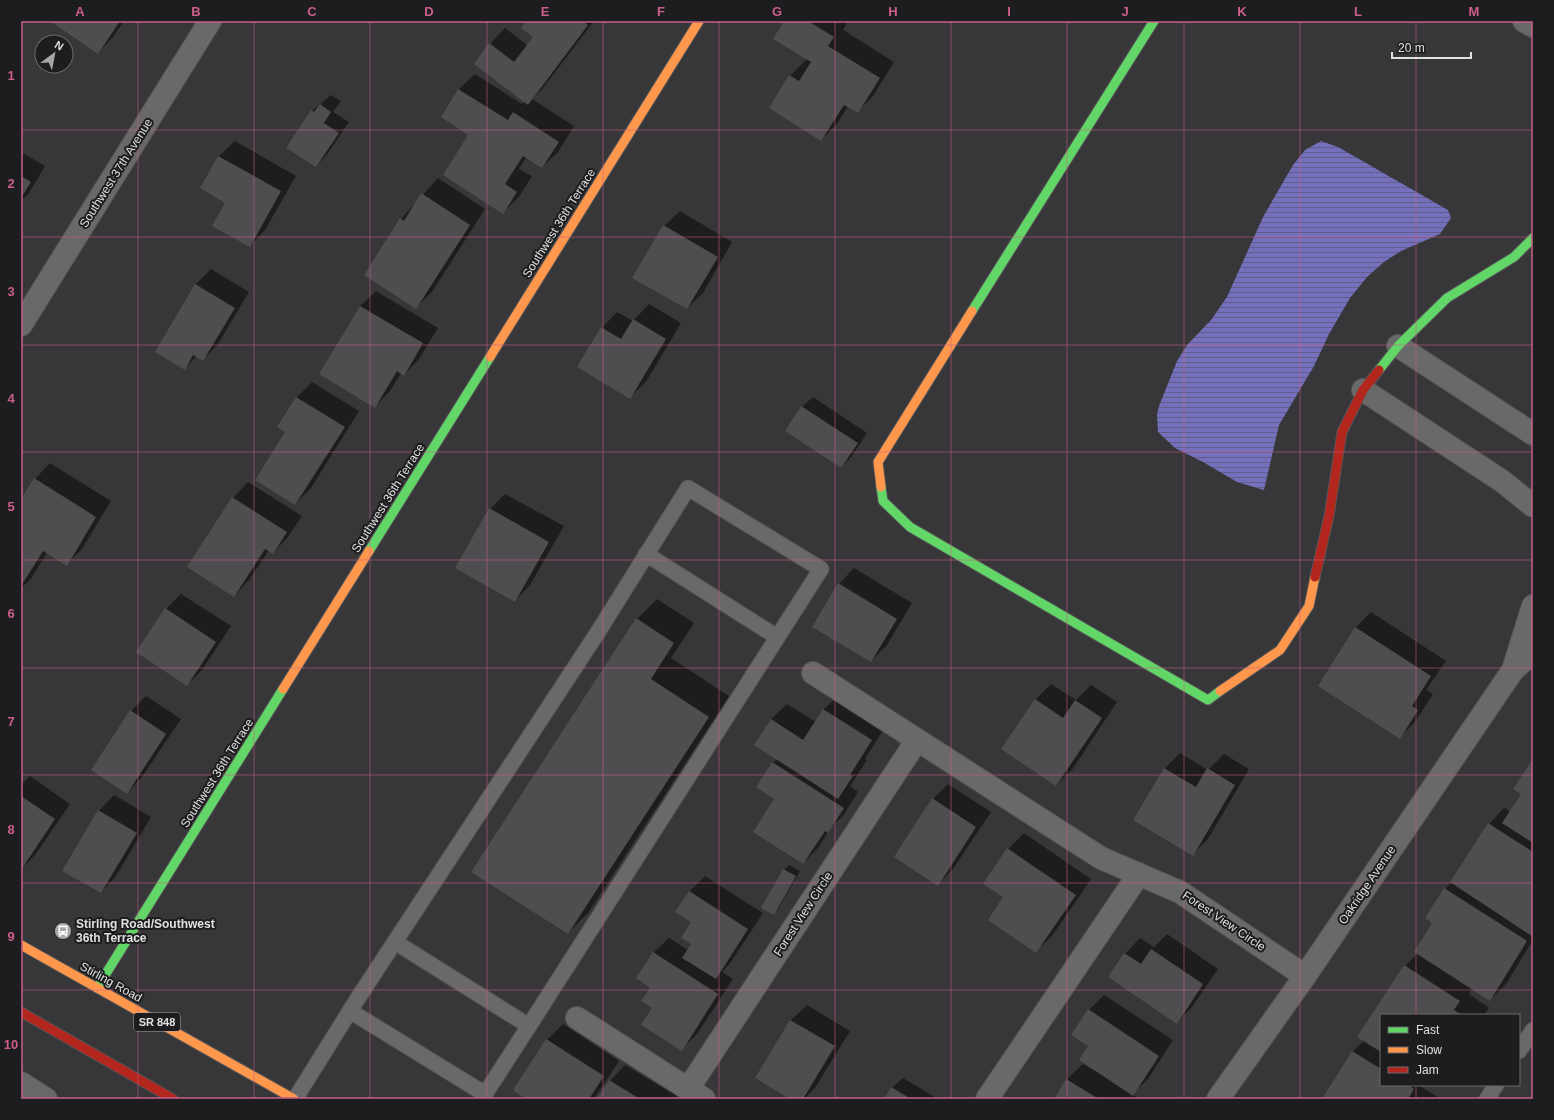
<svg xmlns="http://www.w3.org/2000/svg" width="1554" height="1120" font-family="Arial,sans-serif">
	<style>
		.water { fill: url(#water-rules) }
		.shadow { fill: #0007 }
		.building { fill: #4e4e50 }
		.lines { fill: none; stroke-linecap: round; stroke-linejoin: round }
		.lane-casing { stroke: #555557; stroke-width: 17 }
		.street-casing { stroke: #555557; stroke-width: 24 }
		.fast-casing { stroke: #555557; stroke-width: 11 }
		.slow-casing { stroke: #555557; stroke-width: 11 }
		.jam-casing { stroke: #555557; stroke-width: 11 }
		.lane { stroke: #696969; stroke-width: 15 }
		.street { stroke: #696969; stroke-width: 22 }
		.fast { stroke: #63d668; stroke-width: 9 }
		.slow { stroke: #ff974d; stroke-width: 9 }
		.jam { stroke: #b3261e; stroke-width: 9 }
		.grid { fill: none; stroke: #cc5e8a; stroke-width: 1; stroke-opacity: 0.55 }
		.labels { text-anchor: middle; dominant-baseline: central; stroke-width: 4; stroke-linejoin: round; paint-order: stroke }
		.shield { fill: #1d1d1f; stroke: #a5a6a8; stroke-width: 1 }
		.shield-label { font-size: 11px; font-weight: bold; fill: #dfe0e2 }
		.street-label { font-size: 12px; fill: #dfe0e2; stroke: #1d1d1f }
		.poi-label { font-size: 12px; font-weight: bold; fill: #dfe0e2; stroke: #1d1d1f; text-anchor: start }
		.neatline { fill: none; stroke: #cc5e8a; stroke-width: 1.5 }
		.grid-label { font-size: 13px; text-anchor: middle; font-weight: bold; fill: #cc5e8a }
	</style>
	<defs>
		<pattern id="water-rules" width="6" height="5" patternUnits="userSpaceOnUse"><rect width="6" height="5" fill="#7570bb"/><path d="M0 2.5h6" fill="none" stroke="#615e8b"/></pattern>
	</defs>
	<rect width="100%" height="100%" fill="#373739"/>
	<path class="water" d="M1321 141 1338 147 1448 210 1451 218 1440 234 1401 251 1384 262 1367 277 1350 298 1329 334 1314 366 1279 425 1264 490 1237 482 1203 462 1175 448 1158 432 1157 415 1159 406 1177 361 1187 345 1211 320 1227 297 1263 217 1293 165 1305 150Z"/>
	<g class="shadow">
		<path d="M51 21H124L113 37 98 53Z"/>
		<path d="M527 21H594L543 88 532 99 574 126 558 152 542 167 526 157 519 169 532 176 519 197 503 212 470 135 442 117 459 89 475 74 522 104 525 102 490 44 505 28 528 46 535 37Z"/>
		<path d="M786 21H848L843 30 894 62 873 96 857 112 848 106 837 124 821 140 770 108 790 76 807 59Z"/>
		<path d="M331 95 341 101 333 112 349 122 326 156 316 166 288 147 312 111Z"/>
		<path d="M235 141 296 176 265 230 250 246 227 202 201 188 219 156Z"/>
		<path d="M21 152 45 166 29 193 21 201Z"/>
		<path d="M438 178 485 209 432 292 416 307 401 219Z"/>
		<path d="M680 211 732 242 703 293 687 308 664 226Z"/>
		<path d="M211 269 249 292 218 344 203 360 197 356 184 369 195 285Z"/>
		<path d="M376 291 438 328 419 359 404 375 401 373 390 391 375 407 320 374 360 306Z"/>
		<path d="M649 304 681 323 646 382 630 397 602 328 617 312 633 321Z"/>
		<path d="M312 382 359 411 311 488 295 504 287 432 279 427 297 397Z"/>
		<path d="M813 397 867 433 852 456 841 467 802 407Z"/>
		<path d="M50 463 111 501 82 549 66 564 47 553 30 580 21 588V501L35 479Z"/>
		<path d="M248 482 302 516 288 537 273 553 269 550 249 580 234 596 189 567 233 498Z"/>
		<path d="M505 494 564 526 530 585 515 601 490 509Z"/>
		<path d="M854 568 912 603 887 645 871 661 839 584Z"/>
		<path d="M181 594 231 626 202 670 187 685 166 609Z"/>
		<path d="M657 599 694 623 671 658 729 696 588 913 568 933 637 619Z"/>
		<path d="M1371 612 1446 661 1426 690 1433 694 1415 722 1400 737 1320 685 1356 627Z"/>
		<path d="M1051 684 1076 700 1091 685 1117 702 1072 770 1056 785 1002 749 1036 699Z"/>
		<path d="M840 694 887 724 865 759 867 760 850 786 858 792 843 816 831 827 819 847 803 863 776 799 773 763 777 759 771 719 787 704 816 722 824 709Z"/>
		<path d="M146 696 181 719 142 777 127 793 131 711Z"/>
		<path d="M1180 753 1208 770 1224 754 1249 769 1208 839 1192 855 1134 820 1165 768Z"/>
		<path d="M1533 760V940L1506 984 1490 1000 1473 988 1469 994 1489 1008 1484 1015H1381V1085H1422L1421 1087 1438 1097 1437 1099H1323L1353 1051 1365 1040 1405 966 1418 953 1434 923 1445 889 1451 882 1489 824 1504 808 1511 812 1522 794Z"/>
		<path d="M30 776 70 804 35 855 21 869V785Z"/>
		<path d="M948 784 991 812 953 869 938 884 933 799Z"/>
		<path d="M114 795 151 817 116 876 101 892 99 811Z"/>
		<path d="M1024 833 1091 879 1052 936 1036 951 1005 897 1008 849Z"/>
		<path d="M789 865 800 871 778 909 773 914 784 870Z"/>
		<path d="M705 876 763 913 731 962 722 972 733 979 697 1034 682 1049 653 1008V953L669 938 688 950 692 944 693 921 690 891Z"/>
		<path d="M1167 934 1218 969 1192 1007 1177 1022 1125 954 1140 938 1154 947Z"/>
		<path d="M1104 995 1173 1040 1148 1079 1132 1094 1140 1099H1055L1067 1079 1083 1064 1095 1071 1096 1070 1090 1046 1089 1010Z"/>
		<path d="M807 1005 850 1031 815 1088 804 1099H792L756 1078 791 1020Z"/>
		<path d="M563 1024 619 1061 594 1099H528L514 1090 547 1040Z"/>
		<path d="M625 1065 680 1098 679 1099H599L610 1081Z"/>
		<path d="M903 1078 938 1099H886L892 1088Z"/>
	</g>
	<g class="building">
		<path d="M50 21H120L98 54Z"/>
		<path d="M526 21H583L588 25 528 105 474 64 489 43 514 62 533 37 521 28Z"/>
		<path d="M784 21H808L834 37 828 46 880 78 858 113 844 105 821 141 769 108 789 75 799 81 811 62 773 39Z"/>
		<path d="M458 89 508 120 513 112 559 142 542 168 523 156 505 184 517 192 503 214 443 175 468 135 441 117Z"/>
		<path d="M320 104 331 112 324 123 339 133 316 167 286 148 311 110 314 112Z"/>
		<path d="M218 156 281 191 250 247 212 226 225 203 200 188Z"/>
		<path d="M21 176 31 182 21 198Z"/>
		<path d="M421 193 470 225 416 309 364 275 400 218 404 221Z"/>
		<path d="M663 225 718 257 687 309 632 278Z"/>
		<path d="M195 284 235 308 203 361 193 355 185 370 155 352Z"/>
		<path d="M360 306 423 343 404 376 397 371 375 408 319 374Z"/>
		<path d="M633 319 666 339 630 399 577 367 601 327 621 339Z"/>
		<path d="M296 397 345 427 295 505 255 480 285 432 277 427Z"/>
		<path d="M801 406 858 443 841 468 785 431Z"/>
		<path d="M34 478 96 517 67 566 43 551 21 586V499Z"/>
		<path d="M232 497 287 532 273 554 265 549 234 597 187 567Z"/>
		<path d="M489 508 549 542 515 602 455 568Z"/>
		<path d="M838 583 897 619 871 662 812 627Z"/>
		<path d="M165 608 216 642 187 686 136 652Z"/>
		<path d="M636 618 674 643 651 679 709 717 568 934 471 872Z"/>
		<path d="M1355 627 1431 676 1412 706 1418 710 1400 739 1318 686Z"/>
		<path d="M1035 699 1063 718 1075 700 1102 718 1056 786 1001 749Z"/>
		<path d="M823 709 872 740 850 775 853 776 838 799 754 745 771 719 803 740Z"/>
		<path d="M130 710 166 734 127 794 91 770Z"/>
		<path d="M1533 759V843L1502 823 1521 794 1513 789Z"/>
		<path d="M772 762 844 808 828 833 825 831 803 864 753 832 774 799 756 787Z"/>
		<path d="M1164 768 1196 787 1207 768 1235 785 1193 856 1133 820Z"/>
		<path d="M21 796 55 819 21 870Z"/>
		<path d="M932 798 976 827 938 886 894 857Z"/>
		<path d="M98 810 137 833 101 893 62 871Z"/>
		<path d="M1488 823 1533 852V937L1450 882Z"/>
		<path d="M1007 848 1076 895 1036 953 988 920 1003 897 983 884Z"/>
		<path d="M783 869 796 876 774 915 761 908Z"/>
		<path d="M1444 888 1527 941 1490 1001 1414 952 1432 923 1425 918Z"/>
		<path d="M689 891 748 929 716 979 682 958 691 944 681 938 691 922 675 912Z"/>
		<path d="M1151 949 1203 984 1177 1024 1108 977 1124 953 1141 964Z"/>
		<path d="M653 952 718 994 682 1051 641 1025 652 1008 641 1001 650 988 636 978Z"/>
		<path d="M1404 965 1460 1001 1454 1010 1462 1015H1381V1052L1357 1037Z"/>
		<path d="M1088 1009 1159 1056 1133 1096 1079 1060 1088 1046 1071 1035Z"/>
		<path d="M790 1020 835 1046 803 1099H790L755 1078Z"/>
		<path d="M546 1039 604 1076 589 1099H526L513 1090Z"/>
		<path d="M1352 1051 1381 1069V1085H1408L1414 1089 1408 1099H1322Z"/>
		<path d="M1066 1079 1099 1099H1054Z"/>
		<path d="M609 1080 640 1099H597Z"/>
		<path d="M891 1087 911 1099H884Z"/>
	</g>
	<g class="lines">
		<defs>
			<g id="lane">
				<path d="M646 554 777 637"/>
				<path d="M350 1011 485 1094 529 1026 395 942"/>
				<path d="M1519 1051 1533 1030"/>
				<path d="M295 1099 358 998 598 632 688 488 821 569 529 1026"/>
				<path d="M1487 1099 1496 1085"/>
			</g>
			<g id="street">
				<path d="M1524 21 1533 26"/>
				<path d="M21 325 210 21"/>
				<path d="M1398 346 1533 434"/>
				<path d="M1363 390 1502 481 1533 506"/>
				<path d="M1513 670 1533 606"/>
				<path d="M813 673 1101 858 1180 892 1305 976"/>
				<path d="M577 1018 704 1099"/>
				<path d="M21 1083 46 1099"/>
				<path d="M688 1089 917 740"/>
				<path d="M987 1099 1139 874"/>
				<path d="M1218 1099 1305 976 1513 670 1533 652"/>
			</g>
			<g id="fast">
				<path d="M972 311 1154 21"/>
				<path d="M1379 370 1398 346 1447 298 1514 257 1533 238"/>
				<path d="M881 487 883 501 910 527 1208 700 1220 691"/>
				<path d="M369 551 490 357"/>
				<path d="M97 988 283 689"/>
			</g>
			<g id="slow">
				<path d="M490 357 699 21"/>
				<path d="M881 487 878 462 972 311"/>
				<path d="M283 689 369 551"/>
				<path d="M1220 691 1280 650 1309 606 1315 577"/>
				<path d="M21 945 294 1099"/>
			</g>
			<g id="jam">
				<path d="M1315 577 1329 516 1342 432 1363 390 1379 370"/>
				<path d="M21 1012 173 1099"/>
			</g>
		</defs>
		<use href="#lane" class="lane-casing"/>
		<use href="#street" class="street-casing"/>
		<use href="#fast" class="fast-casing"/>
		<use href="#slow" class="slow-casing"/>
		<use href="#jam" class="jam-casing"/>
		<use href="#lane" class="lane"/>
		<use href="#street" class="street"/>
		<use href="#fast" class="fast"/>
		<use href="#slow" class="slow"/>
		<use href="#jam" class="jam"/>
	</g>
	<path class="grid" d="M138 21V1099M254 21V1099M370 21V1099M487 21V1099M603 21V1099M719 21V1099M835 21V1099M951 21V1099M1067 21V1099M1184 21V1099M1300 21V1099M1416 21V1015M21 130H1533M21 237H1533M21 345H1533M21 452H1533M21 560H1533M21 668H1533M21 775H1533M21 883H1533M21 990H1533M1416 1085V1099"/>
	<defs>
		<symbol id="bus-disc" viewBox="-11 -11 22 22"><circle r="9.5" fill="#a4a5a7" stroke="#1d1d1f"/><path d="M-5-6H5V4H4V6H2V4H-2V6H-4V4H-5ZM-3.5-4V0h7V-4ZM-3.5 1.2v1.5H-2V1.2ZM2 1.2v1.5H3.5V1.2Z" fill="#fff"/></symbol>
	</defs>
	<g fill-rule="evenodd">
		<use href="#bus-disc" x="53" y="921" width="20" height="20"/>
	</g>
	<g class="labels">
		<rect class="shield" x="134" y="1013" width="46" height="18" rx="3"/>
		<g class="shield-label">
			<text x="157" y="1022">SR 848</text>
		</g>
		<g class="street-label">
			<text transform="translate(116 173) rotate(-58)">Southwest 37th Avenue</text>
			<text transform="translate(559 223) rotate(-58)">Southwest 36th Terrace</text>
			<text transform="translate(388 498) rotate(-58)">Southwest 36th Terrace</text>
			<text transform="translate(217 773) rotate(-58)">Southwest 36th Terrace</text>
			<text transform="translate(1367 885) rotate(-56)">Oakridge Avenue</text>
			<text transform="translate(803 914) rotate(-57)">Forest View Circle</text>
			<text transform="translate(1224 921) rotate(34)">Forest View Circle</text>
			<text transform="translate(111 982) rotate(29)">Stirling Road</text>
		</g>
		<g class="poi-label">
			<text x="76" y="924">Stirling Road/Southwest<tspan x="76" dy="14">36th Terrace</tspan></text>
		</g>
	</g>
	<rect width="1554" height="1120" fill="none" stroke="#1d1d1f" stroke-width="44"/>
	<rect x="1380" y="1014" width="140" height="72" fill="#1d1d1f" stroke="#6b6b6d"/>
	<rect x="1388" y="1027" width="20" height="6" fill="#63d668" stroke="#6b6b6d"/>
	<text x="1416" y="1034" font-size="12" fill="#dfe0e2">Fast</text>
	<rect x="1388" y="1047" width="20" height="6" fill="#ff974d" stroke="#6b6b6d"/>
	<text x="1416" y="1054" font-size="12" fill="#dfe0e2">Slow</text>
	<rect x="1388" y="1067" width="20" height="6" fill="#b3261e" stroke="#6b6b6d"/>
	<text x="1416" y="1074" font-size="12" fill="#dfe0e2">Jam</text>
	<g transform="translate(54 54) rotate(32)"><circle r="19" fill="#1d1d1f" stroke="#6b6b6d"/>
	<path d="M0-3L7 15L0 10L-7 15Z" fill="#a4a5a7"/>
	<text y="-6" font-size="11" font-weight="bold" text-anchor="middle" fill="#dfe0e2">N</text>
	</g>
	<path d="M1392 52v6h79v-6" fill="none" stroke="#dfe0e2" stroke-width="2"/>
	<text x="1398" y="52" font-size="12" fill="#dfe0e2" stroke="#1d1d1f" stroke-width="3" paint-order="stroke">20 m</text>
	<rect x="22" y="22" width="1510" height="1076" class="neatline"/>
	<g class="grid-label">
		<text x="80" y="16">A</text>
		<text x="196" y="16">B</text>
		<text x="312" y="16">C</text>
		<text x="429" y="16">D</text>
		<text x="545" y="16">E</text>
		<text x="661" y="16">F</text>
		<text x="777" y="16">G</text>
		<text x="893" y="16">H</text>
		<text x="1009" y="16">I</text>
		<text x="1125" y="16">J</text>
		<text x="1242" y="16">K</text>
		<text x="1358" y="16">L</text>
		<text x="1474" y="16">M</text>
		<text x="11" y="80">1</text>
		<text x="11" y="188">2</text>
		<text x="11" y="296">3</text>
		<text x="11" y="403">4</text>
		<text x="11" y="511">5</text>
		<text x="11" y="618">6</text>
		<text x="11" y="726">7</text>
		<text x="11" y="834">8</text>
		<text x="11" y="941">9</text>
		<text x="11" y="1049">10</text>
	</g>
</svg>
